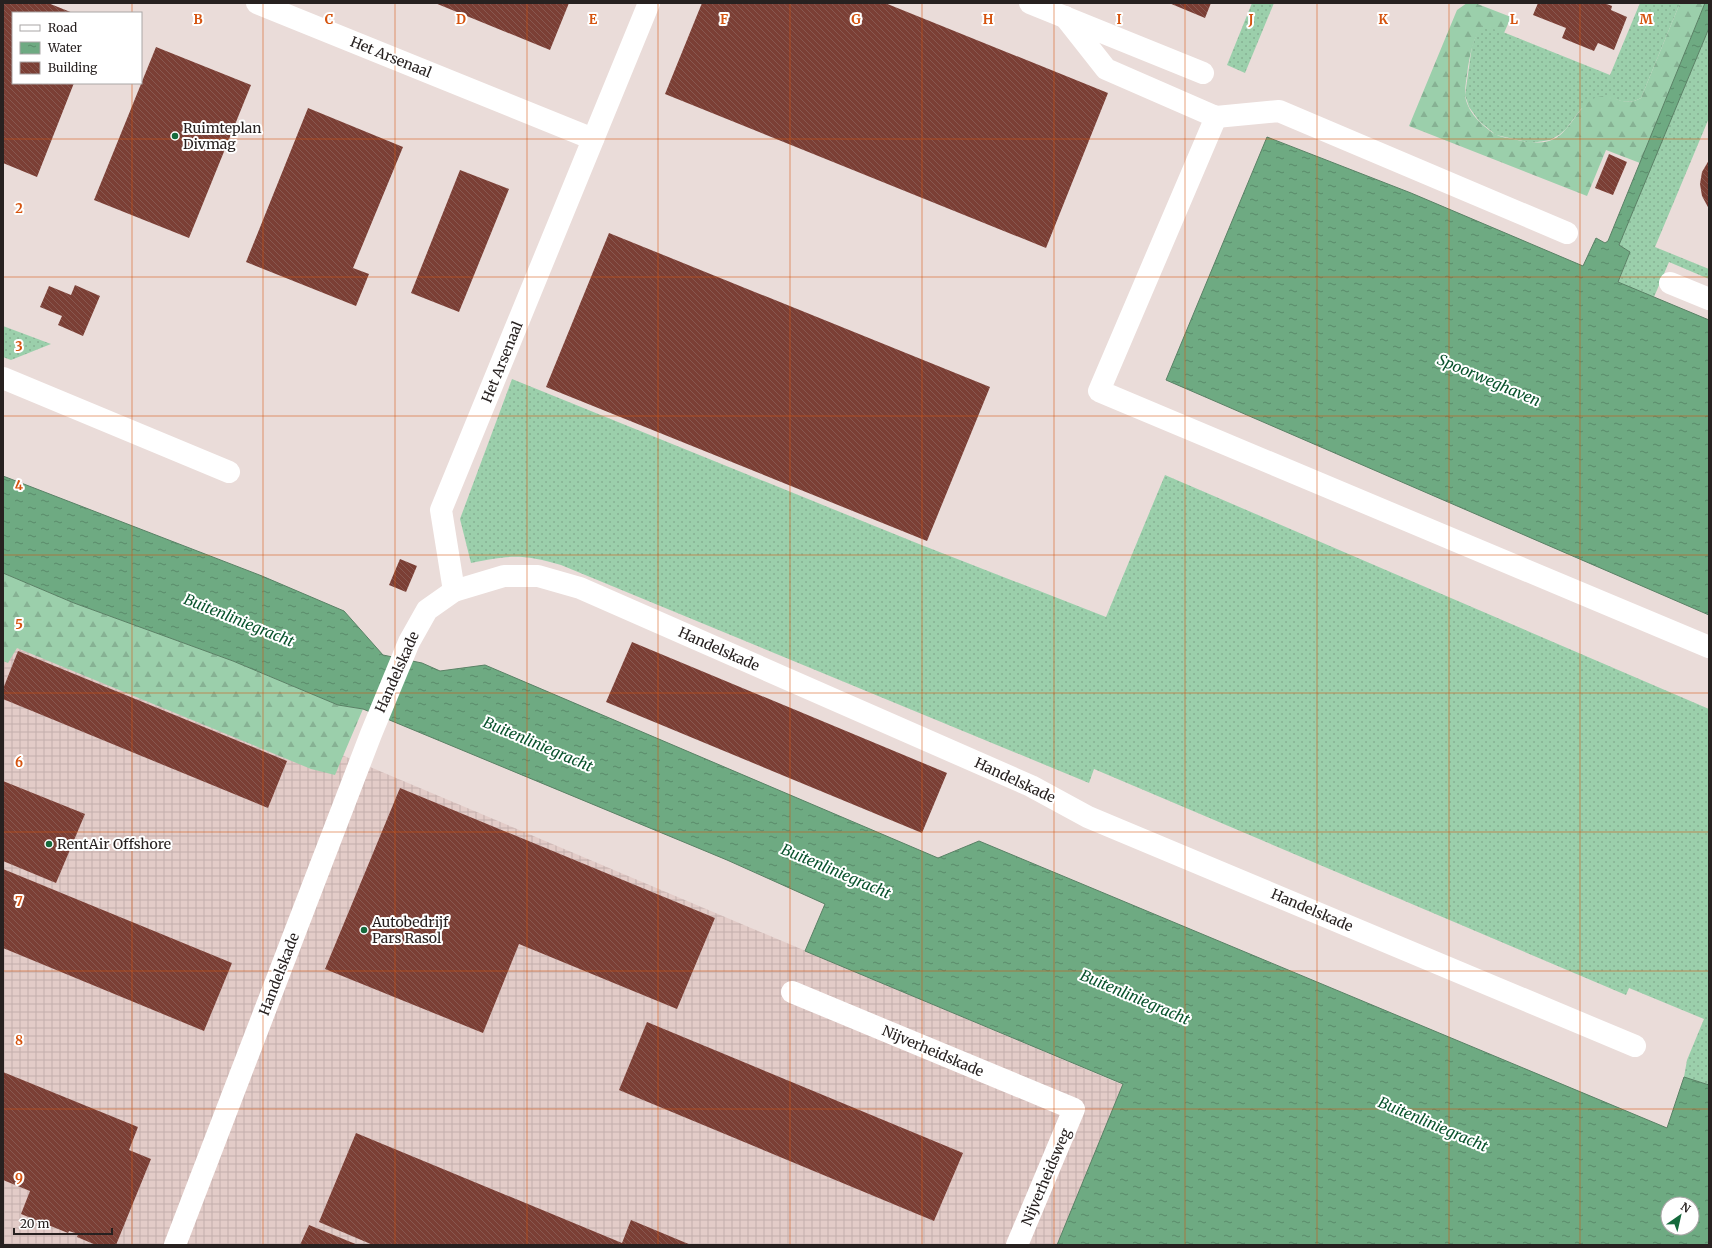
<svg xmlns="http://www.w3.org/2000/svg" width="1712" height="1248" font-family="Merriweather,serif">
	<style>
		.industrial { fill: url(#industrial-grid) }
		.grass { fill: url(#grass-dots) }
		.forest { fill: url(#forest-firs) }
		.water { fill: url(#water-ripples); stroke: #598165; fill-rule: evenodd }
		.building { fill: url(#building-back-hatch) }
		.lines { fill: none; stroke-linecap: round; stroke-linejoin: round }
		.minor { stroke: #fff; stroke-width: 22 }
		.grid { fill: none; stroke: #d5530e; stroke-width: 1; stroke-opacity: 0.55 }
		.poi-dot { fill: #156a3c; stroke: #fff; stroke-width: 1.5 }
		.labels { text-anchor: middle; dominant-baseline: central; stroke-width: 4; stroke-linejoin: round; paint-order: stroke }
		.street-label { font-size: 14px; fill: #272120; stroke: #fff }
		.poi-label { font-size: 14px; fill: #272120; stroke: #fff; text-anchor: start }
		.water-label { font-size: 15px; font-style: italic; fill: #09532d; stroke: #fff }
		.grid-label { font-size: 13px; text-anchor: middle; font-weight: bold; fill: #d5530e; stroke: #fff; stroke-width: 4; stroke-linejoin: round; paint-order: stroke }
	</style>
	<defs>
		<pattern id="industrial-grid" width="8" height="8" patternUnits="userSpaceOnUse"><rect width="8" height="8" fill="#e3ccc8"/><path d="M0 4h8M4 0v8" fill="none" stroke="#c3afac"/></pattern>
		<pattern id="grass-dots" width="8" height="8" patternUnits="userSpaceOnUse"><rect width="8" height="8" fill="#9bcfab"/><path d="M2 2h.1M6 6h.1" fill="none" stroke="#86b193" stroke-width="1.8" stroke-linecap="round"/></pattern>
		<pattern id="forest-firs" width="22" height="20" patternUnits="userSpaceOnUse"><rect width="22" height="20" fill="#9bcfab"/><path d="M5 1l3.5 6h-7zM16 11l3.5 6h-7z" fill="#86b193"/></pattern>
		<pattern id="water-ripples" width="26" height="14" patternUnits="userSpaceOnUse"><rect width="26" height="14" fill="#6eaa82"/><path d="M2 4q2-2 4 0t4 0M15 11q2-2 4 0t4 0" fill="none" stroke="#5a8a6a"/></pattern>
		<pattern id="building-back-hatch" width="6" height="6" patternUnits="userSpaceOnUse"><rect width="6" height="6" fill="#7b3f35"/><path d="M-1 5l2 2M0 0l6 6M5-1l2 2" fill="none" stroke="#885850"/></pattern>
	</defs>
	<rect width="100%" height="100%" fill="#eadcd9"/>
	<path class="industrial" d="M3 612 1123 1085 1057 1245H3Z"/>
	<g class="grass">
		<path d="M1252 3H1274L1245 73 1227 65Z"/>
		<path d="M1640 3H1680L1641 98C1628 105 1622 101 1608 97L1581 109 1566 129 1559 135 1550 140 1531 143 1496 135 1479 121 1469 107 1465 95 1472 46 1477 33 1483 24 1610 75Z"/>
		<path d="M1709 28V118L1655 247 1709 269V279L1669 262 1654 297 1618 283 1630 252 1619 245Z"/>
		<path d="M3 326 51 344 11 360 3 357Z"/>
		<path d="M512 379 919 544 1106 617 1165 475 1709 709V1085L1684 1077 1687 1060 1704 1019 1629 988 1626 995 1094 769 1089 783 561 565C522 554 510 555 471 563L460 519Z"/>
	</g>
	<g class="forest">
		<path d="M1467 3H1475L1511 17 1504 33 1483 25C1473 38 1471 51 1468 67 1467 76 1465 85 1465 94 1466 111 1482 126 1495 134 1500 137 1507 138 1513 139 1525 142 1536 144 1549 141 1571 135 1577 103 1598 97 1614 92 1621 109 1641 98L1680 3H1705L1640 163 1606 150 1587 196 1409 126 1457 10Z"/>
		<path d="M3 573 74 603 233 661 338 705 363 709 335 775 311 769 17 648 8 663 3 661Z"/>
	</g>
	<g class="water">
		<path d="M1705 3H1709V28L1619 245 1630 252 1618 282 1709 320V615L1166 380 1267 137 1411 193 1583 266 1596 238 1605 243 1608 241Z"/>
		<path d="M3 476 262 576 344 611 383 655 422 663 440 671 485 665 938 858 979 841 1667 1128 1684 1077 1709 1085V1245H1057L1123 1084 805 951 825 904 727 860 363 709 338 705 233 661 74 603 3 573ZM1668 1204H1692V1228H1668Z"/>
	</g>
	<g class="building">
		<path d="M3 3H48L73 13H13V83H74L37 177 3 163Z"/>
		<path d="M435 3H569L550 50Z"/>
		<path d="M702 3H885L1108 93 1046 248 665 94Z"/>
		<path d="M1169 3H1211L1205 18Z"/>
		<path d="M1538 3H1604L1612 6 1611 10 1627 17 1614 50 1598 43 1594 51 1562 38 1566 28 1533 15Z"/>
		<path d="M156 47 251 85 189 238 94 200Z"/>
		<path d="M308 108 403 147 353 268 369 274 356 306 246 262Z"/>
		<path d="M1609 154 1627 162 1613 195 1595 188Z"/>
		<path d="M1709 160V209L1702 196 1700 184 1702 172Z"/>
		<path d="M460 170 509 189 459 312 411 293Z"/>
		<path d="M609 233 990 387 927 541 546 387Z"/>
		<path d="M75 285 100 296 83 336 58 325 62 316 40 307 49 286 71 295Z"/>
		<path d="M400 559 417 566 406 592 389 585Z"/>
		<path d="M632 642 947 773 922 833 606 702Z"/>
		<path d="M18 651 287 761 268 808 3 699V689Z"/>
		<path d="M3 781 85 814 56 883 3 861Z"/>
		<path d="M400 788 715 918 677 1009 519 944 483 1033 325 969Z"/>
		<path d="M3 869 232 963 204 1031 3 948Z"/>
		<path d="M647 1022 963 1153 934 1221 619 1090Z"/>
		<path d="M3 1072 138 1127 129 1150 151 1159 116 1245H96L77 1237 78 1234 69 1231 68 1233 21 1214 30 1191 3 1180Z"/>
		<path d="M356 1133 622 1243 631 1220 691 1245H373L319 1222Z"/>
		<path d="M309 1225 358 1245H300Z"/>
	</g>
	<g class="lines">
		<g class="minor">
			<path d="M257 3 593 139"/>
			<path d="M1030 3 1203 73"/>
			<path d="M1065 17 1106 69 1216 117 1279 111 1567 233"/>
			<path d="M1216 117 1099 391 1709 647"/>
			<path d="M1670 283 1709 299"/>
			<path d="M3 378 229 472"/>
			<path d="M454 591 441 510 649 3"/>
			<path d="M792 992 1074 1109 1017 1245"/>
			<path d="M175 1245 371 734 409 642 427 610 454 591 504 576H538L580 588 1031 786 1088 817 1635 1046"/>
		</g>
	</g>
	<path class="grid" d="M132 3V13M263 3V1245M395 3V1245M527 3V1245M658 3V1245M790 3V1245M922 3V1245M1054 3V1245M1185 3V1245M1317 3V1245M1449 3V1245M1580 3V1245M132 83V1245M3 139H1709M3 277H1709M3 416H1709M3 555H1709M3 693H1709M3 832H1709M3 971H1709M3 1109H1709"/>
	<g class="poi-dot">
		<circle cx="175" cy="136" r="4"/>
		<circle cx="49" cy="844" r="4"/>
		<circle cx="364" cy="930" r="4"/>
	</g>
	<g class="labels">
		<g class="street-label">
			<text transform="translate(391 57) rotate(22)">Het Arsenaal</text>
			<text transform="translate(502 362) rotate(-68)">Het Arsenaal</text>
			<text transform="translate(719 649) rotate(24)">Handelskade</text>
			<text transform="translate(397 672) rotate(-66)">Handelskade</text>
			<text transform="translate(1015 780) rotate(25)">Handelskade</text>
			<text transform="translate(1312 910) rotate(23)">Handelskade</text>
			<text transform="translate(279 974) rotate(-69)">Handelskade</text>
			<text transform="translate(933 1051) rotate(23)">Nijverheidskade</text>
			<text transform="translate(1046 1177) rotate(-67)">Nijverheidsweg</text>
		</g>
		<g class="poi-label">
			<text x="183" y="128">Ruimteplan<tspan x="183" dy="16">Divmag</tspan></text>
			<text x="57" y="844">RentAir Offshore</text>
			<text x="372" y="922">Autobedrijf<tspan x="372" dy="16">Pars Rasol</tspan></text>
		</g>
		<g class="water-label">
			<text transform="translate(1489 380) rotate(23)">Spoorweghaven</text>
			<text transform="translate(239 620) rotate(22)">Buitenliniegracht</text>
			<text transform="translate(538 744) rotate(23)">Buitenliniegracht</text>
			<text transform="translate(836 871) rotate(23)">Buitenliniegracht</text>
			<text transform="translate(1135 997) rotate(23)">Buitenliniegracht</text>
			<text transform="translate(1433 1124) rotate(23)">Buitenliniegracht</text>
		</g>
	</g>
	<g class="grid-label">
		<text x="198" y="24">B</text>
		<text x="329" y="24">C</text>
		<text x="461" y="24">D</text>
		<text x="593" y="24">E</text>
		<text x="724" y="24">F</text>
		<text x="856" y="24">G</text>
		<text x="988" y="24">H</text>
		<text x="1119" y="24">I</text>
		<text x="1251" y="24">J</text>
		<text x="1383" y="24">K</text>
		<text x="1514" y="24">L</text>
		<text x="1646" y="24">M</text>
		<text x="19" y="213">2</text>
		<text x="19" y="351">3</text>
		<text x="19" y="490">4</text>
		<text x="19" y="629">5</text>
		<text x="19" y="767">6</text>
		<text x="19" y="906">7</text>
		<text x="19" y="1045">8</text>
		<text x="19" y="1183">9</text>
	</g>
	<rect width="1712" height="1248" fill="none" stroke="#272120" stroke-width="8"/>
	<rect x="12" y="12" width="130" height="72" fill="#ffffff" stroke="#a9a6a6"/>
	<rect x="20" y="25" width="20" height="6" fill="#ffffff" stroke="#a9a6a6"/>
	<text x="48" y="32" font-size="12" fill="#272120">Road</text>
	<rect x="20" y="42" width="20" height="12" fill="url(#water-ripples)" stroke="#a9a6a6"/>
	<text x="48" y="52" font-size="12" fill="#272120">Water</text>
	<rect x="20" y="62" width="20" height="12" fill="url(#building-back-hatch)" stroke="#a9a6a6"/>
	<text x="48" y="72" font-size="12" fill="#272120">Building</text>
	<g transform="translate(1680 1216) rotate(34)"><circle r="19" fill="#ffffff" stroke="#a9a6a6"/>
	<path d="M0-3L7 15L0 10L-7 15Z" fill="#156a3c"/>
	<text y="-6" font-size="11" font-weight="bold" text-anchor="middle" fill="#272120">N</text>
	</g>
	<path d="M14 1228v6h98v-6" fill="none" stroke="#272120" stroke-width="2"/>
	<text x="20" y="1228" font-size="12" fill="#272120" stroke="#ffffff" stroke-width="3" paint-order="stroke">20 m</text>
</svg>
